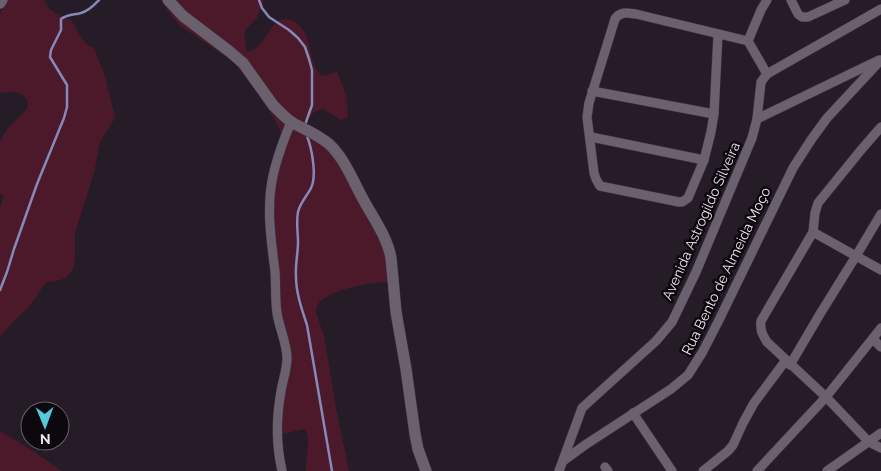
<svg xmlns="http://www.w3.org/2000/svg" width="881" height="471" font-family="Raleway,sans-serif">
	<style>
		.green { fill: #4b192a }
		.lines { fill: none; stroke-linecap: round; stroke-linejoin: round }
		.stream { stroke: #8589b9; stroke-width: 2.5 }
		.minor-casing { stroke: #3f3841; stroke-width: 10 }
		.tertiary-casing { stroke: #3f3841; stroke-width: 12 }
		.minor { stroke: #6b606e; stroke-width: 9 }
		.tertiary { stroke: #6b606e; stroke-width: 11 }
		.labels { text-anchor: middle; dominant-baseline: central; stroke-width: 5; stroke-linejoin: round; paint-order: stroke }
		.street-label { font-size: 14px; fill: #eee8f0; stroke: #0c080d }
	</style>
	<rect width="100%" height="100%" fill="#251c28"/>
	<g class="green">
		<path d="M8 0H44L50 10 72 21 82 39 89 46 94 48 106 79 115 118 100 142 94 173 75 233V259L73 269 66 278 57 281 46 282 29 307 14 321 0 336V207L4 196 0 194V141L7 129 27 109 28 102C22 89 12 92 0 93V13Z"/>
		<path d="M171 0H264L257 18 246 29 244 34 247 52C265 50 268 22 284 19 287 19 292 20 295 22 315 35 306 62 322 76L337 72C344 87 348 100 348 117L341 120 323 109 314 112 302 127 326 141 384 238 390 282C373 282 329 289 318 304 316 307 316 309 316 312L324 336 336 408 349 471H306C305 457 312 442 305 429L272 436 287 354 279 309 271 227 274 171 284 138 273 117 252 84 231 60 179 25 168 11 166 10Z"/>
		<path d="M0 431 28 448 62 471H0Z"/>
	</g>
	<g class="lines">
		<g class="stream">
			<path d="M259 0 262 8 269 17 289 30 298 38 305 47 309 59 312 70V105L305 125"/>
			<path d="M307 136C312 149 317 176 311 188 307 196 300 203 298 212 296 222 298 232 298 242 298 254 295 265 296 277 296 293 302 310 307 325L332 471"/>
			<path d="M0 290 7 272 14 249 37 184 64 118 67 107V85L50 57 51 50 61 30V19C68 14 74 15 81 13 89 11 94 5 99 0"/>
		</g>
		<defs>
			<g id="minor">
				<path d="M767 0 761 10 748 41 767 74"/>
				<path d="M791 0 798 14 802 17H808L845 0"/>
				<path d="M718 34 714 114 711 132 704 160 688 198 682 202H679L600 186 596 179 594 173 587 117 589 103 615 19C620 11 628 13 636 14L748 41"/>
				<path d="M592 91 714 114"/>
				<path d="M757 119 879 60"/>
				<path d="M881 127 861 150 818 203 815 213 813 232 761 321C760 330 762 334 767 342L826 397 869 442 881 448"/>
				<path d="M591 137 704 160"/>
				<path d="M813 232 881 270"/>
				<path d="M873 339 881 347"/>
				<path d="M790 365 820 314 856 256 881 214"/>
				<path d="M633 413 672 471"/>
				<path d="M563 461 585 445 671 389 688 375 702 353 718 322 793 168 811 140 827 118 881 60"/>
				<path d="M605 467 608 471"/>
				<path d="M282 471C276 443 276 420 281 391 283 380 287 369 287 358 287 344 279 327 277 313 275 299 276 285 275 271 271 240 266 207 273 176 277 157 284 139 291 122"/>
				<path d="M559 471 582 408 656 341 672 322 696 272 752 138 757 119 761 82 767 74 881 9"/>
				<path d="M703 471 728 451 733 445 743 423 754 403 786 360"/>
				<path d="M757 471 826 397 881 328"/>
				<path d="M827 471 881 433"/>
			</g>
			<g id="tertiary">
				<path d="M168 0 183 16 229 51 243 63 273 105C279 111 285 118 293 123 306 130 318 135 329 144 345 159 353 181 363 199 373 218 387 236 391 258L396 312 406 369 415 434 418 449 426 471"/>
				<path d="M0 3 2 0"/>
			</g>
		</defs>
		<use href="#minor" class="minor-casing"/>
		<use href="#tertiary" class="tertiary-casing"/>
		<use href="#minor" class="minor"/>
		<use href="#tertiary" class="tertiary"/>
	</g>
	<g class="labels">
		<g class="street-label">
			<text transform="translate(701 221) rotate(-66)">Avenida Astrogildo Silveira</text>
			<text transform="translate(726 271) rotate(-64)">Rua Bento de Almeida Moço</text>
		</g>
	</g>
	<g transform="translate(45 426) rotate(179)"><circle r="24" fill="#0c080d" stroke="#666268"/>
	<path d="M0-4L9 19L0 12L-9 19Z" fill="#55cadf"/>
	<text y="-8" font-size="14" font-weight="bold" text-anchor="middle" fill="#eee8f0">N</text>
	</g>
</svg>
